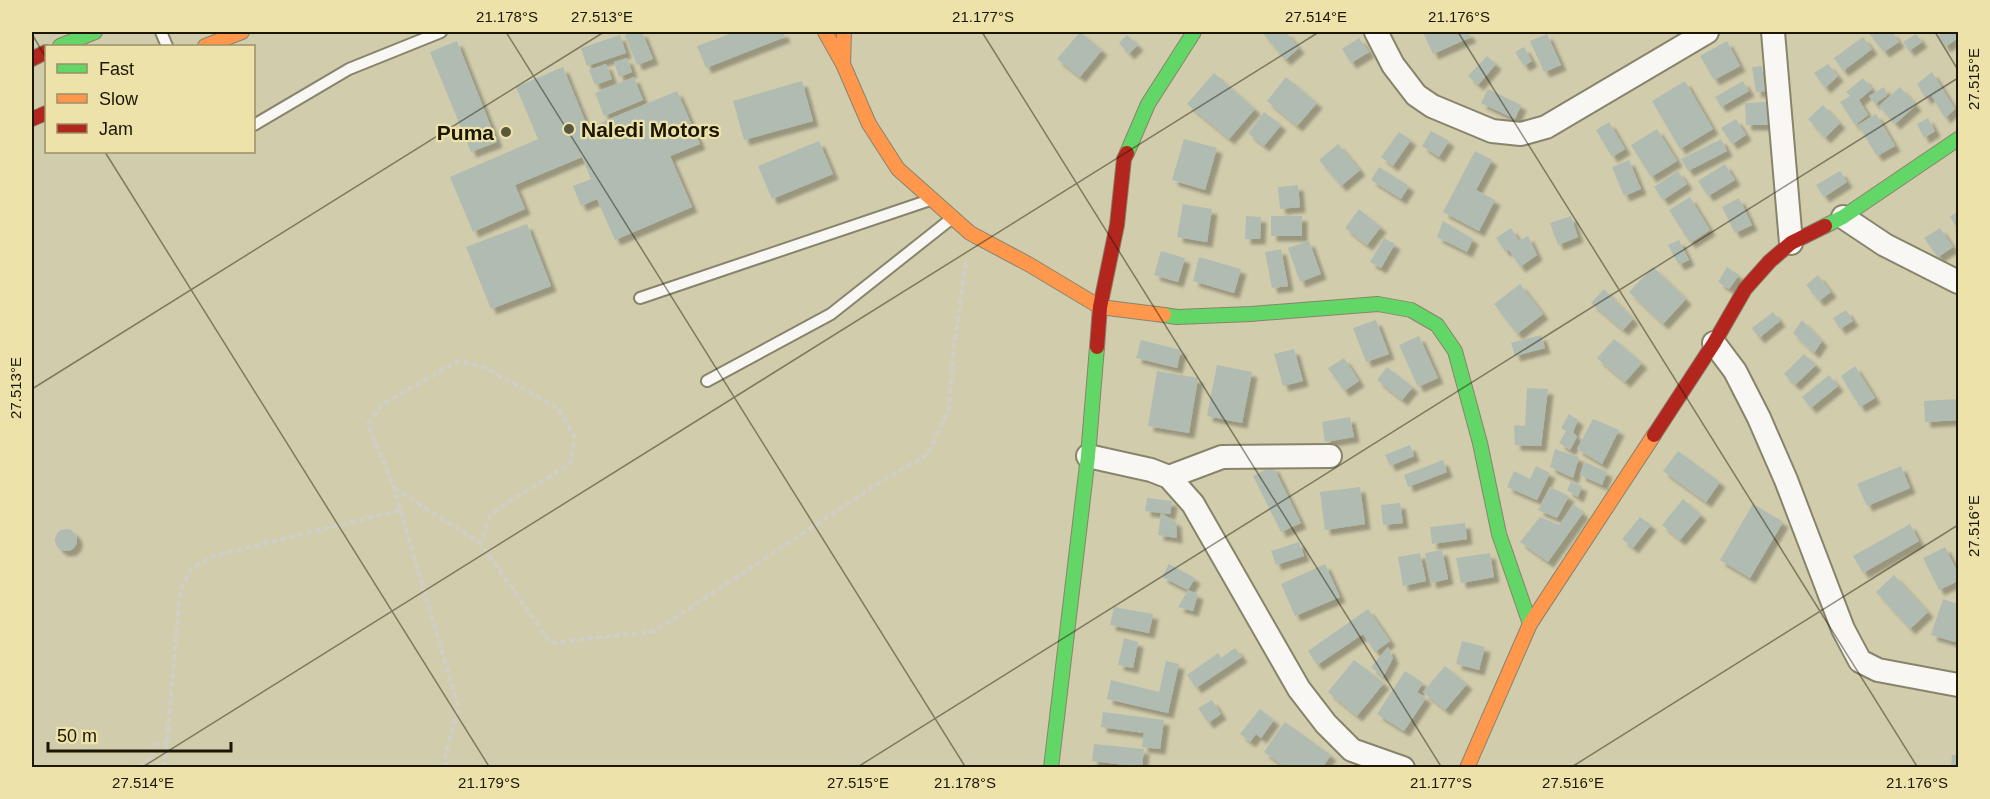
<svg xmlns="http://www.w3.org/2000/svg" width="1990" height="799" font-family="Helvetica,sans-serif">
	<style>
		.building { fill: #b0bcb2; filter: url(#shadow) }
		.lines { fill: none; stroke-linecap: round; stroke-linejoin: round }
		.lane-casing { stroke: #88846b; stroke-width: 14 }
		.street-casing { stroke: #88846b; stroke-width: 26 }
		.fast-casing { stroke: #88846b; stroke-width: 16 }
		.slow-casing { stroke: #88846b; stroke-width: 16 }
		.jam-casing { stroke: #88846b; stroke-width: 16 }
		.path { stroke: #d0cfc5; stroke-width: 4; stroke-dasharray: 6 3; stroke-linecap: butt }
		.lane { stroke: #f8f7f3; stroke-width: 10 }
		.street { stroke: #f8f7f3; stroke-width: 22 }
		.fast { stroke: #63d668; stroke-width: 14 }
		.slow { stroke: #ff974d; stroke-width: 14 }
		.jam { stroke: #b3261e; stroke-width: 14 }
		.ticks { fill: none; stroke: #1b1703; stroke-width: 1.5; stroke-opacity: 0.45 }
		.poi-dot { fill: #5b563e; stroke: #ede3aa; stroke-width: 2 }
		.labels { text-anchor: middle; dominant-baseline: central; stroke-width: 4.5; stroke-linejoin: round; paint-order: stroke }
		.poi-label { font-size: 21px; font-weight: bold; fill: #1b1703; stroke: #ede3aa; text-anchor: start }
		.neatline { fill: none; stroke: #1b1703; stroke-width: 2 }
		.ticks-label { font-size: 15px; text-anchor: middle; fill: #1b1703 }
	</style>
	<defs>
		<filter id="shadow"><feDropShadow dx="5.5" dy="5.5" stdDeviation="1.5" flood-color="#0004"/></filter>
	</defs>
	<rect width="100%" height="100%" fill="#d1ccac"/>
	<g class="building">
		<path d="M635 32H642L653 59 637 65 625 35Z"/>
		<path d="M735 32H783L785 37 706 68 697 46Z"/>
		<path d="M1080 32 1102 50 1080 77 1057 59Z"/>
		<path d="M1262 32H1286L1299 48 1285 60Z"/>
		<path d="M1423 32H1468L1471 37 1433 54Z"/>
		<path d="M1868 32H1892L1899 42 1884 52Z"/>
		<path d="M1944 32H1957L1958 38 1945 47 1938 36Z"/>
		<path d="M1547 34 1561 65 1544 72 1530 41Z"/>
		<path d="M1916 34 1922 42 1909 51 1903 42Z"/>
		<path d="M620 35 626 53 587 66 581 48Z"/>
		<path d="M1127 35 1138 45 1129 54 1119 43Z"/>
		<path d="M1863 37 1872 49 1843 71 1834 58Z"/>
		<path d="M1359 38 1369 52 1351 63 1342 49Z"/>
		<path d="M457 41 497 142 471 152 430 52Z"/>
		<path d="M1727 41 1740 66 1714 80 1700 56Z"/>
		<path d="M1524 47 1532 61 1524 66 1515 52Z"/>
		<path d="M1487 56 1496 64 1478 85 1468 76Z"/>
		<path d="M627 58 632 72 619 77 614 62Z"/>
		<path d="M606 64 612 79 595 85 589 70Z"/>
		<path d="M1828 64 1838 76 1825 88 1814 73Z"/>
		<path d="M1762 66 1765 91 1756 92 1752 67Z"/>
		<path d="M563 67 588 128 677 91 700 144 670 156 692 207 615 240 597 199 581 206 573 186 591 179 582 157 515 185 525 209 473 232 450 177 538 139 516 87Z"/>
		<path d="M1932 72 1955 109 1945 118 1931 95 1926 99 1917 84Z"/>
		<path d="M1214 73 1255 109 1229 139 1187 104Z"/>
		<path d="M634 77 643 100 604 116 595 93Z"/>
		<path d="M1286 77 1317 103 1297 126 1267 101Z"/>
		<path d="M1863 78 1872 89 1859 100 1868 115 1855 125 1840 102 1850 96 1846 92Z"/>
		<path d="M802 81 813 121 744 140 733 101Z"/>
		<path d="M1685 81 1713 129 1680 149 1652 101Z"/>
		<path d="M1743 81 1749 91 1721 107 1715 97Z"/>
		<path d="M1884 87 1887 95 1875 104 1869 96Z"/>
		<path d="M1900 87 1916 105 1895 124 1879 106Z"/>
		<path d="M1488 89 1521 105 1515 119 1481 103Z"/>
		<path d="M1767 102 1768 125H1746L1745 103Z"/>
		<path d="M1823 105 1840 123 1825 138 1808 119Z"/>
		<path d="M1264 112 1281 125 1264 146 1248 133Z"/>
		<path d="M1876 114 1895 146 1877 156 1858 125Z"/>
		<path d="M1928 118 1935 131 1924 138 1917 124Z"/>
		<path d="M1736 119 1746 135 1732 144 1721 128Z"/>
		<path d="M1609 122 1625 149 1612 157 1596 130Z"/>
		<path d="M1657 129 1677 161 1651 177 1631 145Z"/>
		<path d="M1431 131 1449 141 1439 157 1422 146Z"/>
		<path d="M1399 132 1411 140 1393 166 1381 157Z"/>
		<path d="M1184 139 1217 148 1205 190 1172 180Z"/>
		<path d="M1721 139 1727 151 1688 171 1681 159Z"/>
		<path d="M819 141 833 174 772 199 758 166Z"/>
		<path d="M1338 144 1360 170 1341 186 1319 160Z"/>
		<path d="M1475 151 1492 160 1476 190 1495 200 1479 231 1443 212Z"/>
		<path d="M1629 160 1641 189 1624 196 1612 167Z"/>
		<path d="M1725 164 1735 180 1708 196 1698 181Z"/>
		<path d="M1379 167 1409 186 1401 199 1371 180Z"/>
		<path d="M1678 171 1687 184 1663 200 1654 187Z"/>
		<path d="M1840 171 1847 182 1824 197 1816 185Z"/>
		<path d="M1298 185 1300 207 1280 209 1278 187Z"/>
		<path d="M1690 197 1710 230 1690 243 1669 210Z"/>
		<path d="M1739 198 1752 225 1735 233 1722 207Z"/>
		<path d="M1183 204 1212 209 1207 242 1177 237Z"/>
		<path d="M1359 209 1381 227 1367 245 1345 228Z"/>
		<path d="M1958 211V230L1950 217Z"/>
		<path d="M1246 216 1261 217 1260 239H1245Z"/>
		<rect x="1271" y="216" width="31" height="20"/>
		<path d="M1571 216 1578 237 1558 245 1550 223Z"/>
		<path d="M1443 221 1473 239 1467 252 1437 237Z"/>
		<path d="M527 224 551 286 491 309 466 247Z"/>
		<path d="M1511 228 1519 241 1528 236 1537 255 1520 267 1509 250 1505 251 1496 238Z"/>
		<path d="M1940 228 1953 247 1938 257 1924 238Z"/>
		<path d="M1384 238 1395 244 1381 268 1370 262Z"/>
		<path d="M1679 240 1689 260 1679 265 1668 245Z"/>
		<path d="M1309 241 1321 274 1300 282 1288 248Z"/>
		<path d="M1281 249 1288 286 1272 288 1265 252Z"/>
		<path d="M1161 251 1185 258 1178 282 1154 275Z"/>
		<path d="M1199 257 1241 269 1234 293 1193 281Z"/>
		<path d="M1653 267 1686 299 1663 324 1629 292Z"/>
		<path d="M1727 267 1739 275 1729 289 1718 282Z"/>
		<path d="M1818 275 1831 292 1819 301 1806 285Z"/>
		<path d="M1520 284 1543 314 1517 334 1494 304Z"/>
		<path d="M1604 289 1633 319 1623 330 1591 303Z"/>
		<path d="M1846 310 1853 321 1840 329 1833 318Z"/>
		<path d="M1773 312 1780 321 1759 338 1752 328Z"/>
		<path d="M1376 320 1389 354 1366 362 1353 328Z"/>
		<path d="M1802 320 1822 341 1814 353 1793 333Z"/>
		<path d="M1541 335 1545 348 1515 356 1511 343Z"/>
		<path d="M1419 336 1438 378 1418 387 1399 345Z"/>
		<path d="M1614 339 1642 363 1625 382 1597 358Z"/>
		<path d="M1141 340 1181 350 1177 368 1136 358Z"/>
		<path d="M1294 349 1303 381 1283 386 1274 354Z"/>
		<path d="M1804 354 1816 365 1795 385 1784 374Z"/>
		<path d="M1344 358 1359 381 1344 391 1328 368Z"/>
		<path d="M1217 365 1252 372 1242 423 1207 416Z"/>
		<path d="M1855 366 1875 398 1860 407 1841 376Z"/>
		<path d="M1387 367 1413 387 1402 400 1377 380Z"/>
		<path d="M1157 371 1198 378 1189 433 1148 426Z"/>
		<path d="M1829 375 1838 386 1811 408 1802 397Z"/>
		<path d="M1527 388 1548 389 1541 446 1515 445 1514 425 1525 426Z"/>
		<path d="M1958 399V420L1925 422 1924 401Z"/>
		<path d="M1569 414 1578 420 1573 432 1577 437 1570 450 1559 443 1566 431 1561 428Z"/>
		<path d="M1350 417 1354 437 1325 442 1322 422Z"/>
		<path d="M1593 419 1619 430 1602 464 1577 449Z"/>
		<path d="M1410 445 1414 456 1390 466 1385 455Z"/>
		<path d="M1555 449 1579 457 1573 478 1550 467Z"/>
		<path d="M1678 451 1720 482 1706 502 1663 471Z"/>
		<path d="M1443 460 1447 472 1408 487 1404 475Z"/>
		<path d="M1585 462 1607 472 1602 485 1580 475Z"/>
		<path d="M1273 466 1301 523 1281 532 1253 476Z"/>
		<path d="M1536 466 1550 473 1537 500 1507 487 1514 471 1530 479Z"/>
		<path d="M1901 466 1910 488 1867 506 1857 484Z"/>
		<path d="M1571 482 1582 486 1578 497 1567 490Z"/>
		<path d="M1360 487 1365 524 1325 530 1320 492Z"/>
		<path d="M1550 487 1569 496 1557 518 1538 510Z"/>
		<path d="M1147 498 1172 501 1170 514 1145 511Z"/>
		<path d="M1683 499 1701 515 1680 540 1662 525Z"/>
		<path d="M1400 503 1403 523 1383 525 1381 505Z"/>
		<path d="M1574 504 1583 513 1548 562 1520 542 1540 517 1559 525Z"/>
		<path d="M1753 504 1783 522 1750 578 1720 560Z"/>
		<path d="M1161 513 1176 522 1177 538 1158 535Z"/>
		<path d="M1640 517 1651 525 1633 548 1622 539Z"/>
		<path d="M1465 523 1467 539 1432 544 1430 527Z"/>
		<path d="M1910 524 1919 541 1863 573 1853 556Z"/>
		<circle cx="66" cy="540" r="11"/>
		<path d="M1299 542 1304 556 1276 565 1271 551Z"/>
		<path d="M1945 547 1958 573V581L1939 590 1923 558Z"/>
		<path d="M1442 550 1448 579 1431 583 1425 553Z"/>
		<path d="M1420 553 1426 581 1403 586 1398 557Z"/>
		<path d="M1490 553 1494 577 1461 583 1456 558Z"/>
		<path d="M1169 564 1195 578 1188 590 1198 594 1193 611 1178 607 1188 590 1162 577Z"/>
		<path d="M1325 564 1340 597 1295 616 1281 584Z"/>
		<path d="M1894 575 1928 612 1910 629 1876 592Z"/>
		<path d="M1943 599 1958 604V630L1955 642 1931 635Z"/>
		<path d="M1114 607 1153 614 1149 633 1110 625Z"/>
		<path d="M1368 609 1390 641 1375 652 1363 634 1317 665 1308 651Z"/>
		<path d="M1124 638 1138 642 1133 668 1118 665Z"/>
		<path d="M1462 641 1485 647 1479 670 1456 664Z"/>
		<path d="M1388 647 1393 658 1383 677 1371 667Z"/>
		<path d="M1235 648 1242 657 1196 688 1187 675 1218 653 1221 658Z"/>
		<path d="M1354 660 1384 683 1357 716 1328 692Z"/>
		<path d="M1166 661 1179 664 1168 713 1107 699 1111 680 1159 692Z"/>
		<path d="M1445 666 1467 684 1445 710 1423 692Z"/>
		<path d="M1405 671 1423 683 1417 692 1426 698 1404 731 1377 714Z"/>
		<path d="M1212 700 1221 714 1208 723 1198 708Z"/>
		<path d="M1260 709 1274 720 1261 738 1256 734 1250 742 1240 734Z"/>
		<path d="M1103 712 1164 720 1160 749 1142 747 1144 733 1101 727Z"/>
		<path d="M1285 722 1331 755 1322 768H1286L1264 752Z"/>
		<path d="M1094 744 1144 749 1142 767 1092 761Z"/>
		<path d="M1952 755H1958V768H1951Z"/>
	</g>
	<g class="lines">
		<defs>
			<g id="lane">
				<path d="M161 32 167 46"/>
				<path d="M254 125 349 69 441 32"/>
				<path d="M640 298 927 201"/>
				<path d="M707 381 831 314 951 219"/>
			</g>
			<g id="street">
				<path d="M1376 32 1393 65 1416 95 1432 106 1492 131 1521 134 1546 127 1707 32"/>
				<path d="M1773 32 1791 243"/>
				<path d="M1843 217 1885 245 1958 282"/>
				<path d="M1714 343 1735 371 1759 418 1786 480 1843 629 1860 661 1878 670 1958 685"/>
				<path d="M1088 456 1151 470 1169 477 1193 504 1299 689 1326 724 1352 750 1403 768"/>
				<path d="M1169 477 1222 457 1330 456"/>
			</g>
			<g id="fast">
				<path d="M60 46 95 32"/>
				<path d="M1127 153 1148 104 1194 32"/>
				<path d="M1825 226 1843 217 1958 139"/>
				<path d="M1164 315 1177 317 1251 314 1378 304 1411 310 1437 325 1455 351 1480 443 1499 534 1530 624"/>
				<path d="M1051 768 1088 456 1097 347"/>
			</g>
			<g id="slow">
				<path d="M825 32 843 64 869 124 898 169 970 233 1030 265 1100 307 1164 315"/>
				<path d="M205 46 242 32"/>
				<path d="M843 64 844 32"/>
				<path d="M1467 768 1530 624 1654 435"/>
			</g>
			<g id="jam">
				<path d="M32 59 46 52"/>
				<path d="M32 119 46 113"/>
				<path d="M1097 347 1100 307 1117 225 1124 159 1127 153"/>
				<path d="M1654 435 1714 343 1745 289 1770 261 1791 243 1825 226"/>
			</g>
		</defs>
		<use href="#lane" class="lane-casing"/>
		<use href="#street" class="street-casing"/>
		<use href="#fast" class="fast-casing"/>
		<use href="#slow" class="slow-casing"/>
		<use href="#jam" class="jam-casing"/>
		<g class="path">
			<path d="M394 488 480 543 551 643 655 631 885 479 928 454 949 408 953 356 966 260"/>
			<path d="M140 768 151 757 154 745 167 742"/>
			<path d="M163 768 167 742 180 591 191 569 214 556 401 510"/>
			<path d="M447 768 445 756 458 706 394 488 368 424 381 405 458 361 486 368 558 408 574 436 571 463 504 505 490 516 480 543"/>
		</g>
		<use href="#lane" class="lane"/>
		<use href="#street" class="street"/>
		<use href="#fast" class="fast"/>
		<use href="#slow" class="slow"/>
		<use href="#jam" class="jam"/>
	</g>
	<path class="ticks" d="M506 32 966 768M982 32 1442 768M1458 32 1918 768M1935 32 1958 70M32 34 46 58M105 152 490 768M32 389 604 32M141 768 1319 32M856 768 1958 78M1570 768 1958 525"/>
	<g class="poi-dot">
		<circle cx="569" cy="129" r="6"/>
		<circle cx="506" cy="132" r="6"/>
	</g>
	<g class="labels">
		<g class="poi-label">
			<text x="581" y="129">Naledi Motors</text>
			<text x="494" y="132" text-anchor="end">Puma</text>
		</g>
	</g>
	<rect width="1990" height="799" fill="none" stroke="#ede3aa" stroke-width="66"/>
	<rect x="45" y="45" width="210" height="108" fill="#ede3aa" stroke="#999167" stroke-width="1.5"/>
	<rect x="57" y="64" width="30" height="9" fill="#63d668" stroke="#999167" stroke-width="1.5"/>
	<text x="99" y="75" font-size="18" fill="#1b1703">Fast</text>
	<rect x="57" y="94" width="30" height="9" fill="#ff974d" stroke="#999167" stroke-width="1.5"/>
	<text x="99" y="105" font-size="18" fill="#1b1703">Slow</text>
	<rect x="57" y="124" width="30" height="9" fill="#b3261e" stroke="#999167" stroke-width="1.5"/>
	<text x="99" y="135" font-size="18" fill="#1b1703">Jam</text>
	<path d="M48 742v9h183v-9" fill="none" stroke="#1b1703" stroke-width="3"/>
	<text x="57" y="742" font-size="18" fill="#1b1703" stroke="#ede3aa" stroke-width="4.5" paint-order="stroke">50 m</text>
	<rect x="33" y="33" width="1924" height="733" class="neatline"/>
	<g class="ticks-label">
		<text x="507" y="22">21.178°S</text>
		<text x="602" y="22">27.513°E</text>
		<text x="983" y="22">21.177°S</text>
		<text x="1316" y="22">27.514°E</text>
		<text x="1459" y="22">21.176°S</text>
		<text transform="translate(1974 79) rotate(-90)" y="5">27.515°E</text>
		<text transform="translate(16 388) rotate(-90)" y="5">27.513°E</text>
		<text transform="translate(1974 526) rotate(-90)" y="5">27.516°E</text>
		<text x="143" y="788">27.514°E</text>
		<text x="489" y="788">21.179°S</text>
		<text x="858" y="788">27.515°E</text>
		<text x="965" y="788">21.178°S</text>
		<text x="1441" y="788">21.177°S</text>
		<text x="1573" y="788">27.516°E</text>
		<text x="1917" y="788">21.176°S</text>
	</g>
</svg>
